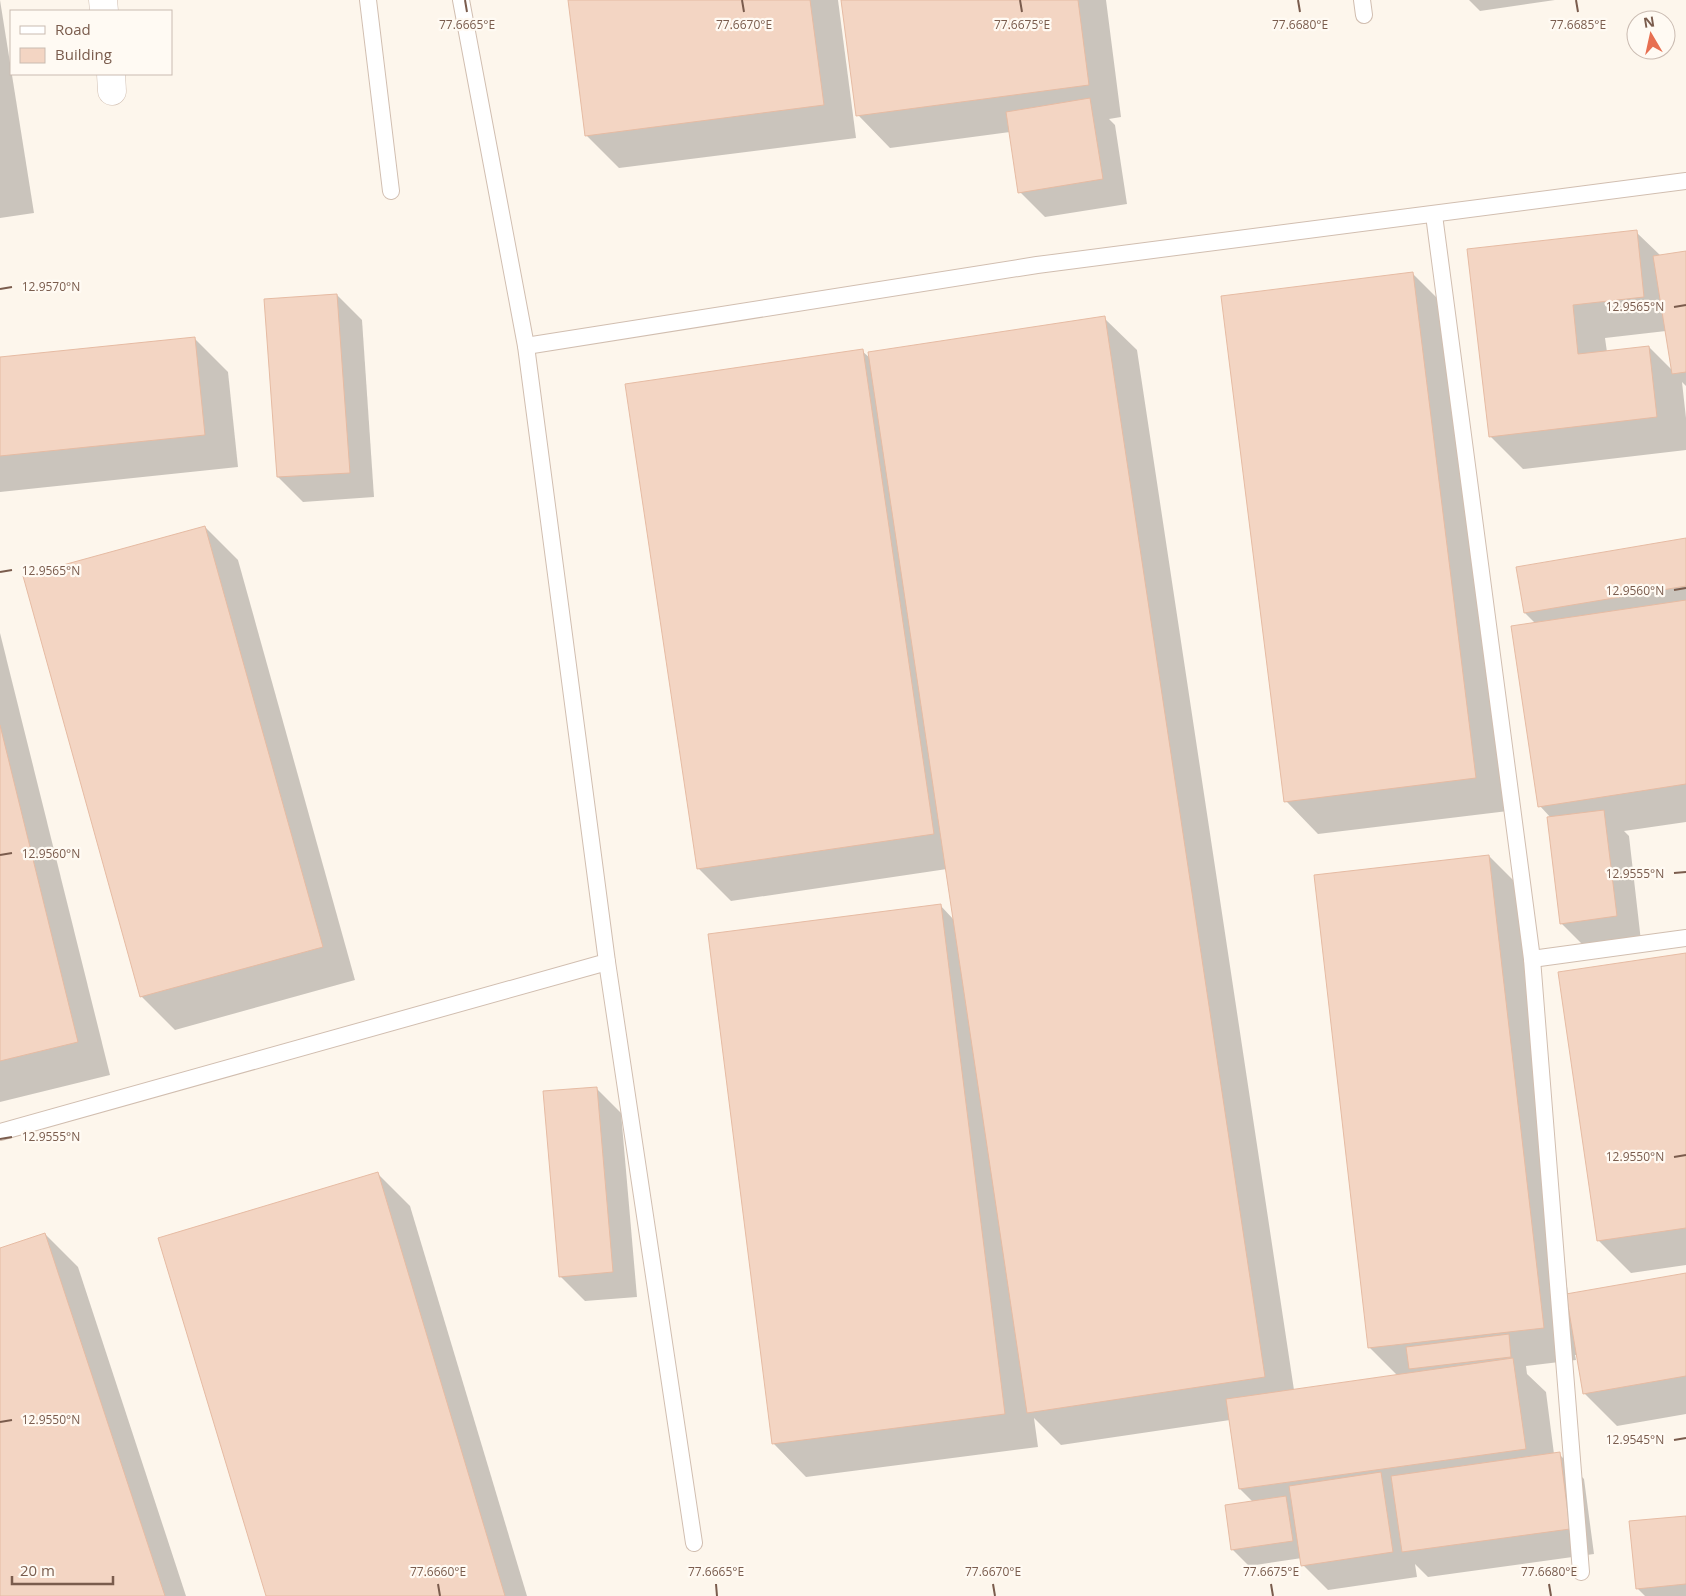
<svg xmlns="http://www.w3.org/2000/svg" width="1686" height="1596" font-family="'Open Sans',sans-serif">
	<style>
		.shadow { fill: #0003; fill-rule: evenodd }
		.building { fill: #f3d5c3; stroke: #e6bba3 }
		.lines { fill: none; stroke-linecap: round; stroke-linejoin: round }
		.service-casing { stroke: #d1beb0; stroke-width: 18 }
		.minor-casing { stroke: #d1beb0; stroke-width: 29 }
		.service { stroke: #fff; stroke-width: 16 }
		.minor { stroke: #fff; stroke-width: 28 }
		.ticks { fill: none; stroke: #7a5c4d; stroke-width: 2 }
		.ticks-label { font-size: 12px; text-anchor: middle; fill: #7a5c4d; stroke: #fffaf3; stroke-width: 4.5; stroke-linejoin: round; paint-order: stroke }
	</style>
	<rect width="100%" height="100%" fill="#fdf6ec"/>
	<g class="shadow">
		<path d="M0 0 34 213 0 218Z"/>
		<path d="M569 0H838L856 138 619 168 586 135Z"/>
		<path d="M842 0H1106L1121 117 1109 119 1115 125 1127 204 1045 217 1020 192 1010 132 890 148 858 115Z"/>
		<path d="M1469 0H1555L1480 11Z"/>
		<path d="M1636 232 1661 256 1686 252V386L1682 382 1686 418V450L1523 469 1490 436 1469 250ZM1666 331 1673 371 1649 347 1607 352 1605 338Z"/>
		<path d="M1412 273 1445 306 1508 811 1318 834 1286 801Z"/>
		<path d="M337 295 362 320 374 497 303 502 278 477Z"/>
		<path d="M1104 318 1137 350 1294 1390 1398 1376 1369 1347 1489 856 1522 889 1568 1295 1686 1274V1414L1617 1426 1584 1393 1578 1355H1575L1576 1360 1526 1366 1527 1374 1546 1392 1554 1454H1559L1584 1479 1594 1554 1428 1577 1415 1564 1417 1577 1328 1590 1303 1565 1302 1558 1249 1566 1232 1549 1253 1502 1240 1489 1230 1420 1061 1445 1034 1418 1038 1447 806 1477 774 1444 940 905 954 920 947 869 731 901 698 868 862 351 870 358Z"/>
		<path d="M195 339 228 372 238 467 0 492V359Z"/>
		<path d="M205 527 238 560 355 980 175 1030 142 997 25 577Z"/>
		<path d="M1686 540V822L1624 831 1629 836 1641 941 1586 948 1561 923 1551 818 1540 806 1536 624 1525 613 1517 568Z"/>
		<path d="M0 633 110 1075 0 1102Z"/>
		<path d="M1686 955V1265L1631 1273 1598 1240Z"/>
		<path d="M596 1088 621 1113 637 1297 585 1301 560 1276Z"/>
		<path d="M377 1173 410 1206 527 1596H267Z"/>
		<path d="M45 1234 78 1267 186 1596H0V1249Z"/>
		<path d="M1686 1517V1596H1645L1637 1588Z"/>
	</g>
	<g class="building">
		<path d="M568 0H810L824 105 585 136Z"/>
		<path d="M841 0H1078L1089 85 856 116Z"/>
		<path d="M1090 98 1103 179 1018 193 1006 112Z"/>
		<path d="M1637 230 1644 297 1573 305 1578 354 1649 346 1657 417 1489 437 1467 249Z"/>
		<path d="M1686 251V372L1672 374 1653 256Z"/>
		<path d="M1413 272 1476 778 1284 802 1221 296Z"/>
		<path d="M337 294 350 473 277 477 264 299Z"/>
		<path d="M1105 316 1265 1377 1027 1413 868 352Z"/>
		<path d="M195 337 205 435 0 456V357Z"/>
		<path d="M863 349 934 834 697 869 625 384Z"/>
		<path d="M205 526 323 947 140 997 23 576Z"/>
		<path d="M1686 538V586L1524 613 1516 567Z"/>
		<path d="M1686 600V784L1538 807 1511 626Z"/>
		<path d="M0 725 78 1042 0 1061Z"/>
		<path d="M1604 810 1617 916 1560 924 1547 817Z"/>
		<path d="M1489 855 1544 1328 1368 1348 1314 875Z"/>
		<path d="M941 904 1005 1414 772 1444 708 934Z"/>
		<path d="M1686 953V1228L1597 1241 1558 972Z"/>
		<path d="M597 1087 613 1272 559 1277 543 1091Z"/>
		<path d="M378 1172 505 1596H266L158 1238Z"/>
		<path d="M45 1233 165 1596H0V1248Z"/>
		<path d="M1686 1273V1376L1583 1394 1566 1294Z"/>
		<path d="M1509 1334 1511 1357 1409 1369 1406 1347Z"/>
		<path d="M1513 1358 1526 1449 1239 1489 1226 1399Z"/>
		<path d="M1560 1452 1570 1529 1402 1552 1391 1476Z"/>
		<path d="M1381 1472 1393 1552 1301 1566 1289 1486Z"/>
		<path d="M1286 1496 1293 1541 1231 1550 1225 1505Z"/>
		<path d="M1686 1516V1584L1636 1589 1629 1521Z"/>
	</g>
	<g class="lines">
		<defs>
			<g id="service">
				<path d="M368 0 391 191"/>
				<path d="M1362 0 1364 15"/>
				<path d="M1434 215 1532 959 1581 1572"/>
				<path d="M526 346 1037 265 1686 181"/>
				<path d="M1532 959 1686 938"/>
				<path d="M607 962 694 1543"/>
				<path d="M0 1132 607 962 526 346 461 0"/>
			</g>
			<g id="minor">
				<path d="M103 0 104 11"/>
				<path d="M111 74 112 91"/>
			</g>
		</defs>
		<use href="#service" class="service-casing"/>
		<use href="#minor" class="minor-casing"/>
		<use href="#service" class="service"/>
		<use href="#minor" class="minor"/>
	</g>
	<path class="ticks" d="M465 0 467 12M742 0 744 12M1020 0 1022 12M1298 0 1300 12M1576 0 1578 12M0 289 12 287M1674 307 1686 305M0 572 12 570M1674 590 1686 588M0 855 12 853M1674 873 1686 872M0 1139 12 1137M1674 1157 1686 1155M0 1422 12 1420M1674 1440 1686 1438M438 1584 440 1596M716 1584 717 1596M993 1584 995 1596M1271 1584 1273 1596M1549 1584 1551 1596"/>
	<g class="ticks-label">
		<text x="467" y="29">77.6665°E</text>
		<text x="744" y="29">77.6670°E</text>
		<text x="1022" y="29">77.6675°E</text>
		<text x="1300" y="29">77.6680°E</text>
		<text x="1578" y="29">77.6685°E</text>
		<text x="51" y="291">12.9570°N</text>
		<text x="1635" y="311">12.9565°N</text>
		<text x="51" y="575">12.9565°N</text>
		<text x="1635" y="595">12.9560°N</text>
		<text x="51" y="858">12.9560°N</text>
		<text x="1635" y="878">12.9555°N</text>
		<text x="51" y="1141">12.9555°N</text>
		<text x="1635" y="1161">12.9550°N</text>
		<text x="51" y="1424">12.9550°N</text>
		<text x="1635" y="1444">12.9545°N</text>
		<text x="438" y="1576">77.6660°E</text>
		<text x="716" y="1576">77.6665°E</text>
		<text x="993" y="1576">77.6670°E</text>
		<text x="1271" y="1576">77.6675°E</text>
		<text x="1549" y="1576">77.6680°E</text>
	</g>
	<rect x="10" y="10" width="162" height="65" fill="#fffaf3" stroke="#cabbb1"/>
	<rect x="20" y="26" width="25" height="8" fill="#ffffff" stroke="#cabbb1"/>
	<text x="55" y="35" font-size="15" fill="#7a5c4d">Road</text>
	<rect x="20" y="48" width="25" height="15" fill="#f3d5c3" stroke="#cabbb1"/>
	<text x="55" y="60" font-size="15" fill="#7a5c4d">Building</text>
	<g transform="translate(1651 35) rotate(351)"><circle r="24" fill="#fffaf3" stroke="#cabbb1"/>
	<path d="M0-4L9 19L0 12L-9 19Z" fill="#e76f51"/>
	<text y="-8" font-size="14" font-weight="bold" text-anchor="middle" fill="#7a5c4d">N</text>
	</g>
	<path d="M12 1576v8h101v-8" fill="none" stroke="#7a5c4d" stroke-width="2.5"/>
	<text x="20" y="1576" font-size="15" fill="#7a5c4d" stroke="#fffaf3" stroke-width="4" paint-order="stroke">20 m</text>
</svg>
